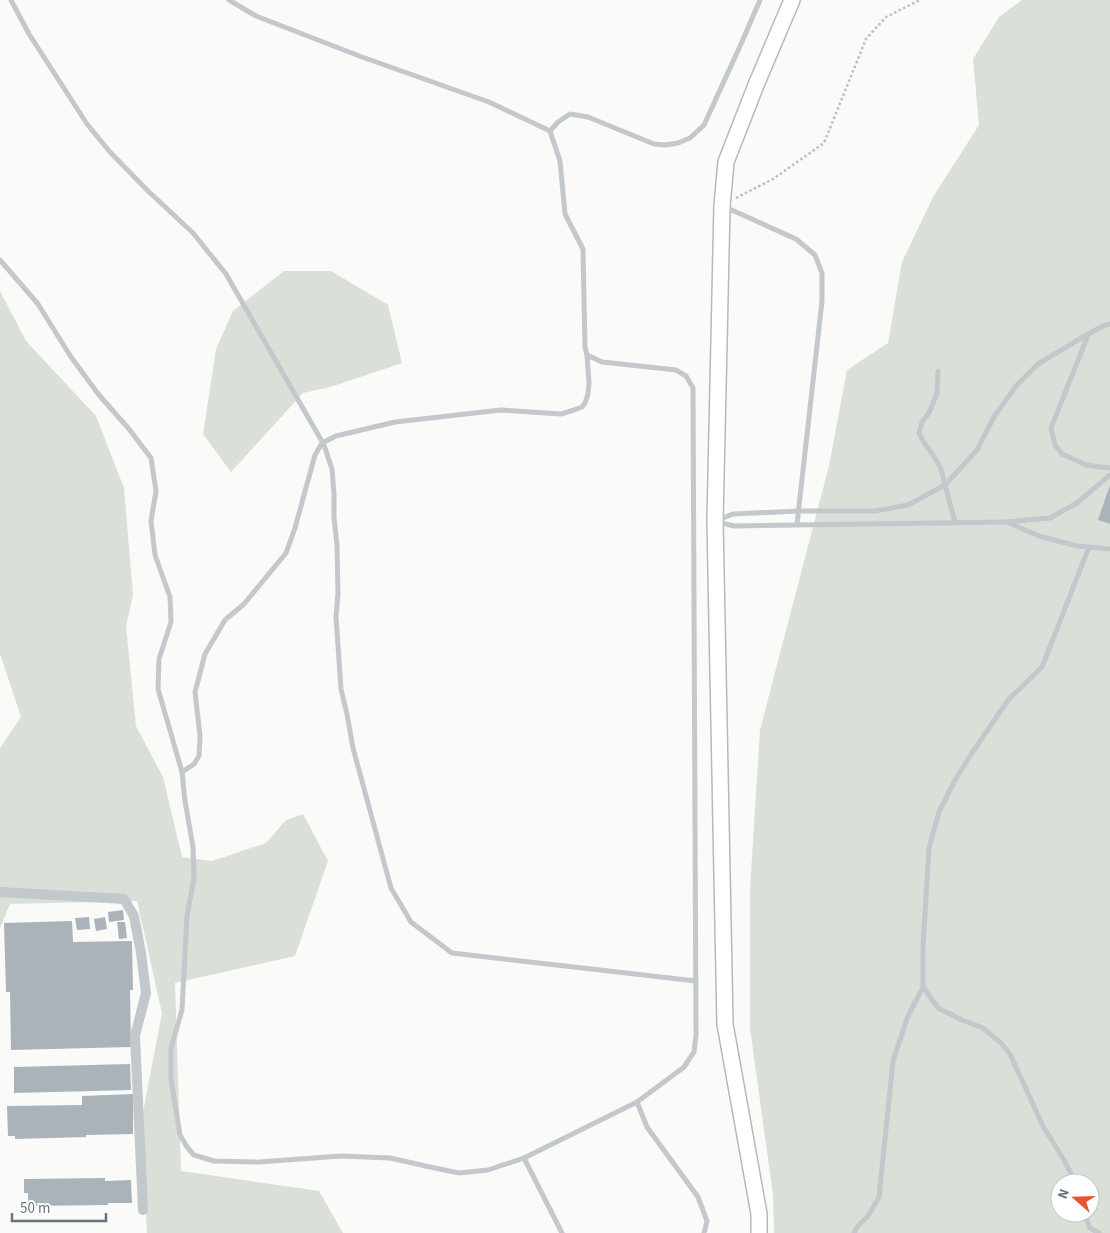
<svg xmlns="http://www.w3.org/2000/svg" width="1110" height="1233" font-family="'Source Sans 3',sans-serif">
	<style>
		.green { fill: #dadfd7; fill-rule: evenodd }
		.building { fill: #aab3b9 }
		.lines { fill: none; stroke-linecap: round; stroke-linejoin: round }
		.secondary-casing { stroke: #b3babf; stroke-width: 18 }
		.path { stroke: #bbbfc2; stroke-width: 2.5; stroke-dasharray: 2.5 2.5; stroke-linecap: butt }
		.lane { stroke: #c3c8cc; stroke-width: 5 }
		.street { stroke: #c3c8cc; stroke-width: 10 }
		.secondary { stroke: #fff; stroke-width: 15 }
	</style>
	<rect width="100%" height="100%" fill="#fafaf8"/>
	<g class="green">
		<path d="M1022 0H1110V1233H774L773 1195 750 1028V889L760 730 829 466 847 370 888 343 902 262 933 197 979 125 973 59 999 17ZM1060 1183H1090V1213H1060Z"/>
		<path d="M284 271H331L388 305 402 363 330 387 303 393 231 472 203 434 216 349 233 311Z"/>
		<path d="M0 291 26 341 96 416 124 488 133 595 126 626 136 726 163 777 182 857 212 861 266 843 286 820 303 814 328 861 295 956 175 983 181 1171 319 1191 343 1233H147L141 1123 162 1013 137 901 10 904 0 928V748L21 717 0 654Z"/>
	</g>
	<g class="building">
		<path d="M1110 485V524L1098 520Z"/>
		<path d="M123 910 124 920 109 922 108 912Z"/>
		<path d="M89 917 90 929 77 930 75 918Z"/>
		<path d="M105 917 107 929 96 931 94 919Z"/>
		<path d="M72 921 73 942 132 941 133 990H130L131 1047 11 1050 10 992H6L4 923Z"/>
		<path d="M117 922H125L127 938 119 939Z"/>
		<path d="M130 1064 131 1090 14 1093V1067Z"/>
		<path d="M133 1094V1134L86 1135V1137L15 1139V1136H8L7 1106 82 1105V1096Z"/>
		<path d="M105 1178V1181L131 1180 132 1203H108V1205L28 1206V1193H24V1179Z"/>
	</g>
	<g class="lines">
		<defs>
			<path id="secondary" d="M759 1233V1214L725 1024 715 521 722 206 726 162 756 85 792 0"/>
		</defs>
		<use href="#secondary" class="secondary-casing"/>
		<path class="path" d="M736 198 773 179 824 143 866 39 886 17 920 0"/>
		<g class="lane">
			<path d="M11 0 29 34 87 124 110 152 147 190 193 233 226 274 324 445 332 469 334 494V517L337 545 338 593 336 617 341 689 347 714 353 748 391 888 411 922 452 953 696 981"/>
			<path d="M550 131 558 122 570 114 588 117 654 144 665 145 678 143 690 138 704 125 741 44 760 0"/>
			<path d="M725 207 796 239 815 255 822 273V301L797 524"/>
			<path d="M0 260 38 304 71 357 99 395 129 429 151 458 156 491 151 521 155 555 170 597 171 622 159 659 158 689 182 772 185 801 193 847 194 878 187 916 182 1010 171 1048V1079L180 1135 187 1147 194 1155 214 1161 259 1162 341 1156 390 1158 430 1167 459 1173 488 1170 524 1158 637 1102 684 1067 694 1052 696 1035 693 388 686 376 676 370 602 362 587 355 585 347 583 249 565 214 560 161 550 131 489 102 362 57 256 16 229 0"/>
			<path d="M1088 335 1051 428 1055 445 1062 454 1086 465 1110 468"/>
			<path d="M718 520 733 514 799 511H875L908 505 945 485 941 469 935 458 923 441 919 433 922 422 929 413 937 393 938 371"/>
			<path d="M718 522 734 526 1006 522 1050 518 1077 503 1110 475"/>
			<path d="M955 522 945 485 977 450 994 417 1016 386 1038 364 1088 334 1105 325 1110 324"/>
			<path d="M1007 522 1039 536 1077 546 1110 549"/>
			<path d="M182 772 194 764 199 756 200 736 195 692 205 654 225 620 244 604 286 553 295 528 315 455 322 443 336 436 395 422 501 410 561 414 574 410 582 407 585 403 588 394 589 383 587 355"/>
			<path d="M637 1102 647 1127 698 1197 707 1221 704 1233"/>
			<path d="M524 1158 562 1233"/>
			<path d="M1076 1183 1064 1160 1043 1126 1010 1054 1001 1043 983 1028 962 1020 938 1008 923 987V946L929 848 939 812 955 780 972 753 1008 700 1042 667 1089 547"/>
			<path d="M1084 1213 1090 1228 1099 1233"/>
			<path d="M854 1233 857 1227 868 1216 879 1197 893 1061 908 1016 923 987"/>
		</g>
		<path class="street" d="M0 892 124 899 134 916 141 953 146 993 135 1036 143 1210"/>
		<use href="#secondary" class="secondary"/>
	</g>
	<g transform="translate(1075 1198) rotate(290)"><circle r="24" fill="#ffffff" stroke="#c1c8cd"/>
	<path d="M0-4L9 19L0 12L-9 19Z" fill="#e4572e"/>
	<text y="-8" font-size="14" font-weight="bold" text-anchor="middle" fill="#657683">N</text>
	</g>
	<path d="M12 1213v8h94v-8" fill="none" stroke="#657683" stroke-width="2.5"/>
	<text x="20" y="1213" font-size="15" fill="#657683" stroke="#ffffff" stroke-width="4" paint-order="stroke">50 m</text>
</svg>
